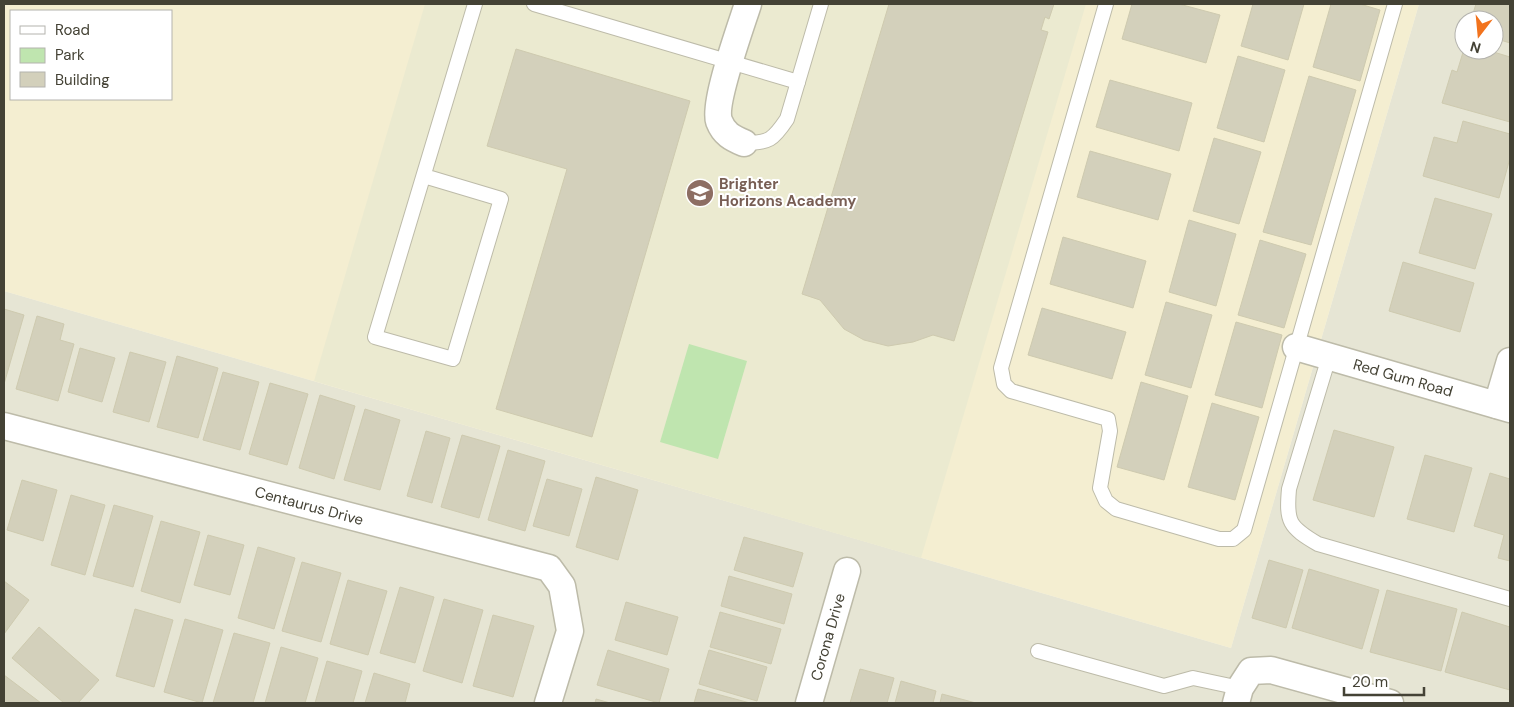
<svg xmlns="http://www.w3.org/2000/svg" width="1514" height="707" font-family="'DM Sans',sans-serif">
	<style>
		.residential { fill: #e6e5d4; fill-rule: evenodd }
		.commercial { fill: #f4eed1; fill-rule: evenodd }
		.education { fill: #ebead0 }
		.green { fill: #bfe5af }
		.building { fill: #d3d0bb; stroke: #cecaaf }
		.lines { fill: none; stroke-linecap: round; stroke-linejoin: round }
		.service-casing { stroke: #bdbba9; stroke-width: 16 }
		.minor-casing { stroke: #bdbba9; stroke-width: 29 }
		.service { stroke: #fff; stroke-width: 14 }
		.minor { stroke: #fff; stroke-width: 26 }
		.labels { text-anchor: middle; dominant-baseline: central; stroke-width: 4; stroke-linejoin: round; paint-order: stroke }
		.education-label { font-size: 15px; font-weight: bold; fill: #785e54; stroke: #fff; text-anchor: start }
		.street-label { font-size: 15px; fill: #444235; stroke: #fff }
	</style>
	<rect width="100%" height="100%" fill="#f2f1e6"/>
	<path class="residential" d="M1419 4H1510V703H4V291L1231 648ZM1464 20H1494V50H1464Z"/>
	<path class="commercial" d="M4 4H1419L1231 648 4 291ZM11 11H171V99H11Z"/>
	<path class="education" d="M425 4H1086L921 558 314 381Z"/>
	<path class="green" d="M689 344 747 361 718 459 660 442Z"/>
	<g class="building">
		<path d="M889 4H1054L1049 19 1045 17 1041 30 1048 32 954 341 933 335 913 342 888 346 864 340 844 329 820 300 802 294Z"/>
		<path d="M1132 4H1179L1220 15 1206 63 1122 39Z"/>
		<path d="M1253 4H1304L1288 60 1241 46Z"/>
		<path d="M1331 4H1360L1380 10 1360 81 1313 67Z"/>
		<path d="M1476 4H1510V43L1494 38V20H1471Z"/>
		<path d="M516 49 690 101 592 437 496 409 567 169 487 146Z"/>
		<path d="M1464 49V50H1487L1510 57V122L1442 103 1452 70 1457 72Z"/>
		<path d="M1238 56 1285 70 1264 142 1217 128Z"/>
		<path d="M1309 76 1356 90 1311 245 1263 232Z"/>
		<path d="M1110 80 1192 103 1179 151 1096 127Z"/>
		<path d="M1463 121 1510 134V158L1499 198 1423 176 1434 137 1457 143Z"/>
		<path d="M1214 138 1261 152 1239 224 1193 211Z"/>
		<path d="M1090 151 1171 174 1158 220 1077 197Z"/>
		<path d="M1435 198 1492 214 1475 269 1419 253Z"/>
		<path d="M1189 220 1236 234 1216 306 1169 292Z"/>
		<path d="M1063 237 1146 261 1133 308 1050 284Z"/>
		<path d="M1260 240 1306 254 1284 328 1238 315Z"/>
		<path d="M1403 262 1474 283 1460 332 1389 311Z"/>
		<path d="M1166 302 1212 315 1191 388 1145 375Z"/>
		<path d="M1042 308 1126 332 1112 379 1028 355Z"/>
		<path d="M4 309 24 315 4 384Z"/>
		<path d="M37 316 64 324 60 340 74 344 58 401 16 389Z"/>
		<path d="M1236 322 1282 335 1262 408 1215 395Z"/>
		<path d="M80 348 115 358 102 402 68 392Z"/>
		<path d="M130 352 166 362 149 422 113 412Z"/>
		<path d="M177 356 218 368 198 438 157 427Z"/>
		<path d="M223 372 259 382 240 450 203 440Z"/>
		<path d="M1141 382 1188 396 1164 480 1117 467Z"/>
		<path d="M270 383 308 394 287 465 249 454Z"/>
		<path d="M320 395 355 406 334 479 299 468Z"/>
		<path d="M1212 403 1259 417 1235 500 1188 487Z"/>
		<path d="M365 409 400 420 380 490 344 480Z"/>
		<path d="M1334 430 1394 447 1374 517 1313 500Z"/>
		<path d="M426 431 450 438 432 503 407 496Z"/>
		<path d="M462 435 500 446 479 518 441 507Z"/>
		<path d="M508 450 545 461 525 531 488 520Z"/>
		<path d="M1425 455 1472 468 1454 532 1407 519Z"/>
		<path d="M1490 473 1510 479V561L1498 558 1504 535 1474 526Z"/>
		<path d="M596 477 638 490 618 560 576 547Z"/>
		<path d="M547 479 582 489 569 536 533 526Z"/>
		<path d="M22 480 57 490 43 541 7 530Z"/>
		<path d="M71 495 105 505 85 575 51 565Z"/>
		<path d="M114 505 153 516 133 587 93 576Z"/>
		<path d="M161 521 200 532 180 603 141 591Z"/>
		<path d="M208 535 244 545 230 595 194 585Z"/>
		<path d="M744 537 803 553 793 587 734 570Z"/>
		<path d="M258 547 295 558 274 629 238 618Z"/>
		<path d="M1269 560 1303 570 1286 628 1252 618Z"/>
		<path d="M302 562 341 573 321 642 282 631Z"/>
		<path d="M1309 569 1379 590 1362 649 1292 628Z"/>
		<path d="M729 576 792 594 784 624 721 606Z"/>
		<path d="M348 580 387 591 368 655 330 644Z"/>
		<path d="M4 581 29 600 4 634Z"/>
		<path d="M400 587 434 597 415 663 380 653Z"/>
		<path d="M1387 590 1457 609 1441 671 1370 652Z"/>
		<path d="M444 599 483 610 462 683 423 671Z"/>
		<path d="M626 602 678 617 667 655 615 640Z"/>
		<path d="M135 609 173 620 154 687 116 676Z"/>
		<path d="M720 612 781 629 771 664 710 647Z"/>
		<path d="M1462 612 1510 627V690L1445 672Z"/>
		<path d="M493 615 534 626 513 697 473 686Z"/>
		<path d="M185 619 223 630 202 703 164 692Z"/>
		<path d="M39 627 99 680 78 703H64L12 658Z"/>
		<path d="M234 633 270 643 253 703H213Z"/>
		<path d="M281 647 318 658 305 703H265Z"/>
		<path d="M608 650 669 669 659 703 597 685Z"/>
		<path d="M709 650 767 667 757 701 699 684Z"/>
		<path d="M327 661 362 671 353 703H315Z"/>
		<path d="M860 669 894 678 887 703H850Z"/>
		<path d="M374 673 410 684 405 703H365Z"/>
		<path d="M4 675 41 703H4Z"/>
		<path d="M901 681 936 691 933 703H895Z"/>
		<path d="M698 689 750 703H694Z"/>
		<path d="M942 694 976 703H940Z"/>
		<path d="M596 699 610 703H595Z"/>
	</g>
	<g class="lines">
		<defs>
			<g id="service">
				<path d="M534 4 798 82"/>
				<path d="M1106 4 1001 368 1004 384 1011 391 1108 419 1110 431 1100 488 1106 501 1116 509 1219 539H1233L1244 530 1395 4"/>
				<path d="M744 143C769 143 773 140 787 119L821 4"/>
				<path d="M424 176 501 199 453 359 375 337 475 4"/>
				<path d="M1329 357 1289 489C1286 522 1289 527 1318 544L1510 599"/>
				<path d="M1038 651 1164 686 1193 678 1240 688"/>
			</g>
			<g id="minor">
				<path d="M744 143C732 138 724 134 719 121 713 103 741 26 748 4"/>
				<path d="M1296 347 1510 409"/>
				<path d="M1497 405 1510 361"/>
				<path d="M4 426 549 568 562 586 570 631 548 703"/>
				<path d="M809 703 847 571"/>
				<path d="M1236 703 1240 688 1251 671 1271 670 1390 703"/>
			</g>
		</defs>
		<use href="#service" class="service-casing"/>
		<use href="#minor" class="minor-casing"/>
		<use href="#service" class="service"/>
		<use href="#minor" class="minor"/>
	</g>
	<defs>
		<symbol id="school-disc" viewBox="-11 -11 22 22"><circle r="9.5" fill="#8d6e63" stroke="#fff"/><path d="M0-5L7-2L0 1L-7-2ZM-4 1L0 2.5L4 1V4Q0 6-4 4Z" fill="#fff"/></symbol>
	</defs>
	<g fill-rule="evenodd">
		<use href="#school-disc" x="684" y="177" width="32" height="32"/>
	</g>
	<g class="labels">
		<g class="education-label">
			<text x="719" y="184">Brighter<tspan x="719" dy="17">Horizons Academy</tspan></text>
		</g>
		<g class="street-label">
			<text transform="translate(1403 378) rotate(16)">Red Gum Road</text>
			<text transform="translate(309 506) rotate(15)">Centaurus Drive</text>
			<text transform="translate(828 637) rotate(-74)">Corona Drive</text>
		</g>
	</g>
	<rect width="1514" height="707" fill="none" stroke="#444235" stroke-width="10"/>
	<rect x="10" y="10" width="162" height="90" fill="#ffffff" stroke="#b4b3ae"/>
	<rect x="20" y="26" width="25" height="8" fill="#ffffff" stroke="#b4b3ae"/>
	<text x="55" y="35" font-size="15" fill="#444235">Road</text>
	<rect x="20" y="48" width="25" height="15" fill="#bfe5af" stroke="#b4b3ae"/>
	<text x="55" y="60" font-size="15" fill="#444235">Park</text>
	<rect x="20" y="72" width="25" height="15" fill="#d3d0bb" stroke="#b4b3ae"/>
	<text x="55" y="85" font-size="15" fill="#444235">Building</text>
	<g transform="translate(1479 35) rotate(196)"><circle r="24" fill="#ffffff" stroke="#b4b3ae"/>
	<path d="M0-4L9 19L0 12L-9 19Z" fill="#f2731d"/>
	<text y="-8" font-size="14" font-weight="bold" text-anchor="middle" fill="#444235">N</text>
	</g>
	<path d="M1344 687v8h80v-8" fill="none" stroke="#444235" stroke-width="2.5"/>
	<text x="1352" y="687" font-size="15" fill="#444235" stroke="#ffffff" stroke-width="4" paint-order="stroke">20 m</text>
</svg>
